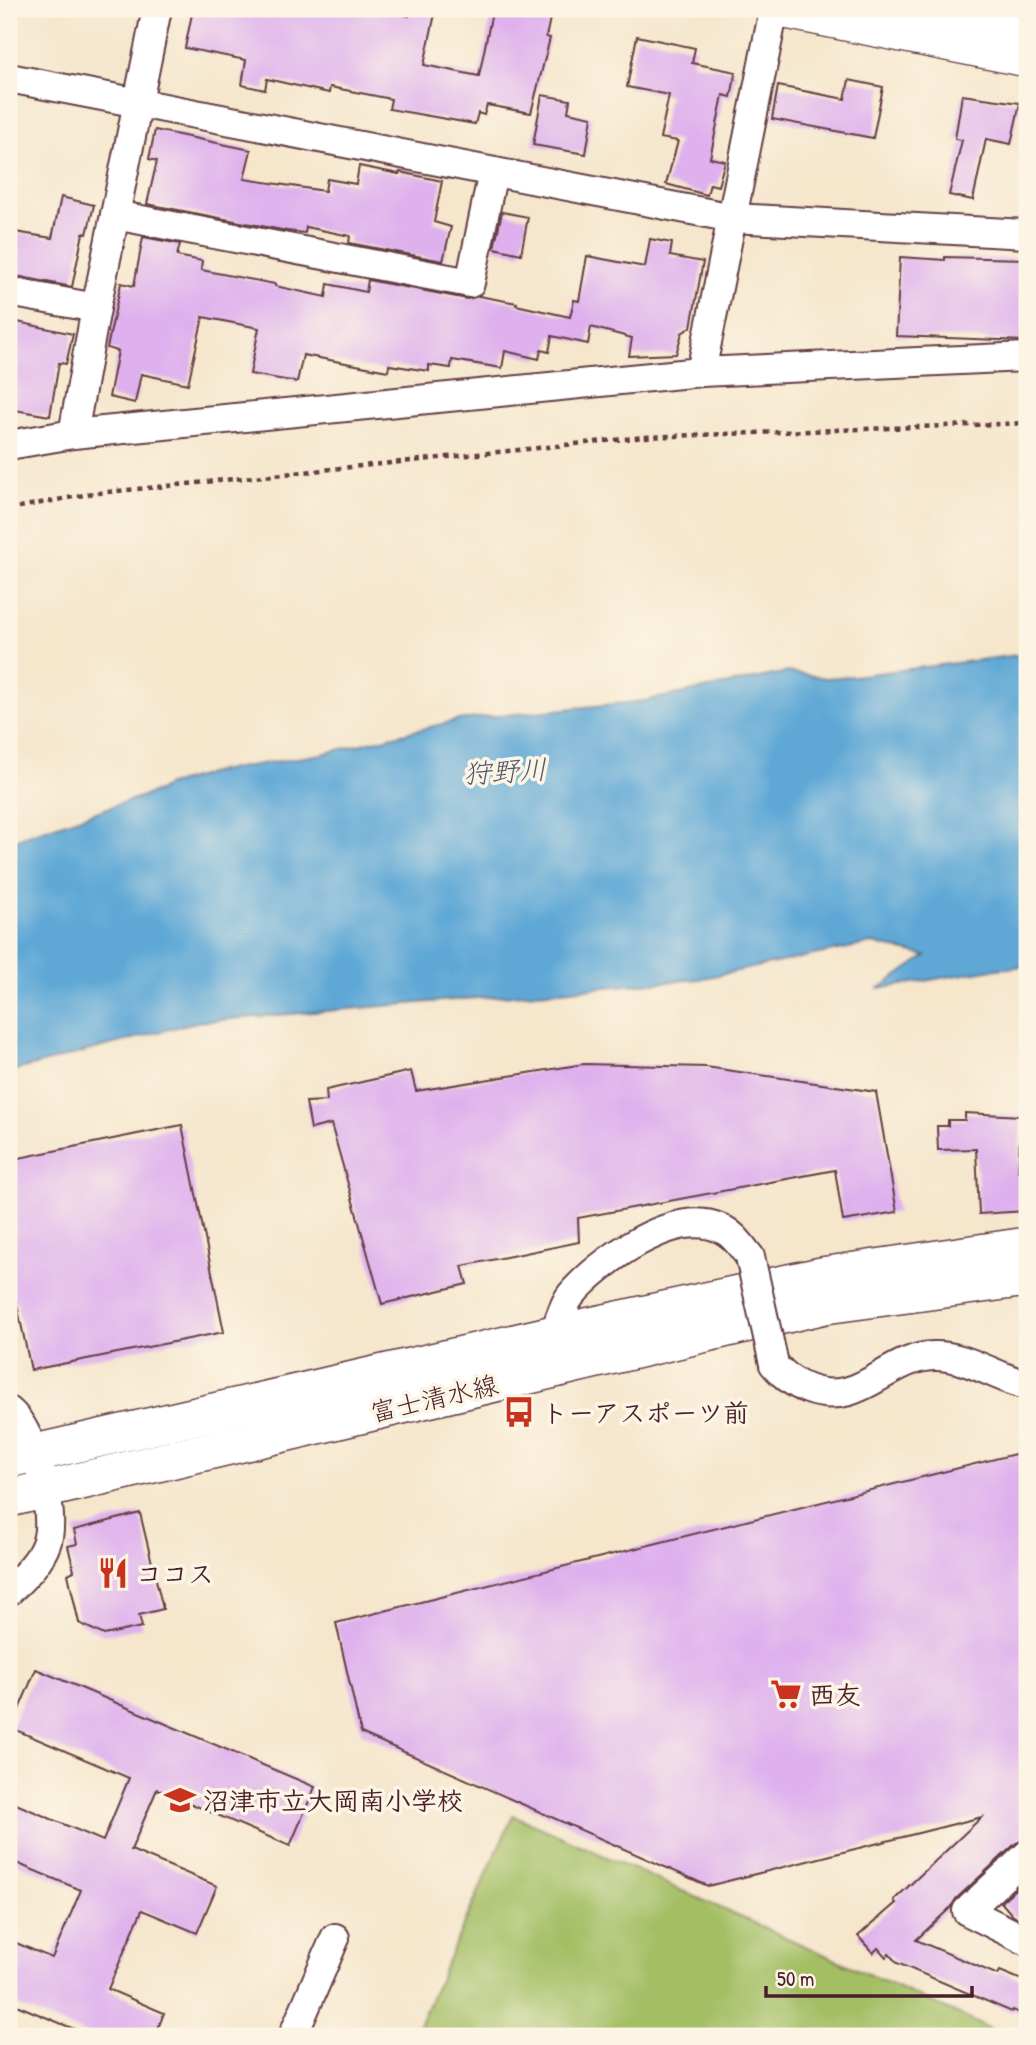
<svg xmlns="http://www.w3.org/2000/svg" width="1036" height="2045" font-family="'Patrick Hand','Klee One',sans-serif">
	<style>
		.green { fill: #a3be64; stroke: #766e48; stroke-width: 2 }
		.water { fill: #5fa8d6; stroke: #546480; stroke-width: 2 }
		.building { fill: #deb0ed }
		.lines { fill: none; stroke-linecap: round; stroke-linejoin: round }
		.minor-casing { stroke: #643d43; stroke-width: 32 }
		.major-casing { stroke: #643d43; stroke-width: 40 }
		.path { stroke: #643d43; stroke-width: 4.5; stroke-dasharray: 5 5; stroke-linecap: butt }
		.minor { stroke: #fff; stroke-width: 28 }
		.major { stroke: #fff; stroke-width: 37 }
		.minor-bridge-casing { stroke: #643d43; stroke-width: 32; stroke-linecap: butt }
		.minor-bridge { stroke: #fff; stroke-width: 28 }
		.labels { text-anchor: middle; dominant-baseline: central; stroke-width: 7; stroke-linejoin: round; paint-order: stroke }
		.street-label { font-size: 26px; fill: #4a1f2b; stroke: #fcf5e5 }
		.poi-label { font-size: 26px; font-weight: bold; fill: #4a1f2b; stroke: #fcf5e5; text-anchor: start }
		.water-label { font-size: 28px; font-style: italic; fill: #52566f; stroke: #fcf5e5 }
	</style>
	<rect width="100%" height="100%" fill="#fcf5e5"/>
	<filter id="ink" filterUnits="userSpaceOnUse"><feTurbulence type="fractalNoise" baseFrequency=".0143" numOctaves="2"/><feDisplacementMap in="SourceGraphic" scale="14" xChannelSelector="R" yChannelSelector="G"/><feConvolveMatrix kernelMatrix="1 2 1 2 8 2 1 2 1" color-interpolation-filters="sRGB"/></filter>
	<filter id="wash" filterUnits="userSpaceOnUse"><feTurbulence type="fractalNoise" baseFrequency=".00686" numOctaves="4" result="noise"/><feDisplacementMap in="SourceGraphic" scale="28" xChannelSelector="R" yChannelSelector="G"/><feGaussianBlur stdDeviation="1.57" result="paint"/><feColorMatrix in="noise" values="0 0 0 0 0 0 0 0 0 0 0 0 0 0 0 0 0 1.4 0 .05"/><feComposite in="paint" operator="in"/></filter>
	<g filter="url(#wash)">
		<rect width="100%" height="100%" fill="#f5e6cc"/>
		<path class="green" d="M513 1815 995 2031 993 2036H414Z"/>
		<path class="water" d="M1027 654V966L987 970 878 989 926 956 872 943 699 979 196 1022 9 1072V843L25 836 158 791 165 786 219 771 322 754 458 720 644 701 788 672 826 678 854 676Z"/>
		<g id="blocks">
			<g class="building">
				<path d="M193 9H376L409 16 410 9H436L424 65 479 76 492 12 527 19 529 9H552L546 37 550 38 531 113 487 105 484 115 478 113 475 124 389 109 391 99 330 87 329 93 267 79 265 90 242 85 246 60 185 48Z"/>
				<path d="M637 36 695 48 692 63 736 72 731 97 723 95 710 158 725 161 718 186 710 184 707 195 666 184 678 141 660 138 669 95 627 87Z"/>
				<path d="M849 80 883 87 873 138 772 119 778 86 845 99Z"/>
				<path d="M542 95 570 100 568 112 592 117 586 154 533 145Z"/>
				<path d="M962 95 1020 103 1011 144 986 139 973 200 949 195 962 140 955 139Z"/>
				<path d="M155 130 251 150 244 179 325 191 327 179 356 184 359 166 399 174 400 172 442 181 434 222 451 227 443 261 349 243 350 236 306 227 305 233 287 231 147 204 157 161 149 159Z"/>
				<path d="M61 197 94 205 87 234 83 233 72 287 16 276V274L9 273V231L52 238Z"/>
				<path d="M502 212 528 217 521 254 494 248Z"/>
				<path d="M143 237 180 244 177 256 202 261 201 270 275 284V286L326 297 328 284 366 292 368 280 467 299 479 296 517 303 516 305 570 317 574 300 579 301 587 256 645 267 650 239 672 243 670 256 703 262 691 327 682 333 676 354 629 356 632 338 591 327 588 344 552 336 549 352 541 350 539 359 505 351 502 368 452 360 451 368 429 365V371L389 365 388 371 303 355 297 382 250 374 259 328 203 317 188 384 141 374 135 403 109 397 118 351 107 348 121 283 134 286Z"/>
				<path d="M900 257 945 260V257L1027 259V341L896 336Z"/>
				<path d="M13 321 73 334 66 364 59 363 50 416 9 409V338Z"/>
				<path d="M584 1064 706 1067 876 1092 897 1212 843 1221 835 1170 578 1218 579 1242 462 1266 467 1284 382 1304 331 1124 311 1129 306 1102 327 1101 326 1090 411 1071 416 1091Z"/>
				<path d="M965 1113 1021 1116 1018 1171 1027 1170V1211L979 1214 976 1149 938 1150 937 1126H948V1120H965Z"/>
				<path d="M182 1125 224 1332 31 1370 16 1300 9 1301V1160Z"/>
				<path d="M1027 1451V1839L1016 1843 956 1899 951 1907 916 1940 998 1975 1000 1971 1027 1982V2016L1013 2010 1012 2012 897 1963 889 1954 886 1957 878 1948 873 1953 858 1936 896 1903 894 1900 982 1817 708 1886 361 1733 336 1623Z"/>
				<path d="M140 1513 163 1609 139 1615 142 1627 104 1635 79 1623 68 1574 74 1571 68 1546 77 1544 74 1530Z"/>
				<path d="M36 1669 315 1787 290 1846 157 1789 131 1850 217 1886 197 1933 142 1910 108 1989 164 2013 155 2036H91L9 2002V1940L52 1958 81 1890 9 1860V1801L103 1841 129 1778 11 1728Z"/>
				<path d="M1027 1878V1923L1013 1916 1001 1902Z"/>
			</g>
		</g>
	</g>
	<g filter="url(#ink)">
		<use href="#blocks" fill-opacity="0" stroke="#643d43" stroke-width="2"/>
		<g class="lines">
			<defs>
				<g id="minor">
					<path d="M9 78 733 218 1027 234"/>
					<path d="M115 215 470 283 493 172"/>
					<path d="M9 292 96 308"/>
					<path d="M701 372 774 9"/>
					<path d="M73 434 96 308 157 9"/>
					<path d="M9 445 73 434 701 372 1027 357"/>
					<path d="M554 1334C559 1322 563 1305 571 1295 599 1262 674 1207 720 1228 734 1234 741 1246 750 1257"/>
					<path d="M774 1364C784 1376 794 1384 808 1389 861 1409 886 1357 934 1356 966 1355 997 1378 1027 1385"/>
					<path d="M9 1411C34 1431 58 1514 46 1544 39 1563 23 1577 9 1591"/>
					<path d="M1027 1855 967 1911 1027 1941"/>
					<path d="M293 2036 335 1938"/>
				</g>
				<g id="major">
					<path d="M781 9 1027 58"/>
					<path d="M926 9 1027 30"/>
					<path d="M9 1459 554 1334 821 1276 1027 1246"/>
					<path d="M9 1498 825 1305 1027 1278"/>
				</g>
			</defs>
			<use href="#minor" class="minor-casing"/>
			<use href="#major" class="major-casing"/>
			<path class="path" d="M9 509 89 494 644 437 1027 423"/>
			<use href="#minor" class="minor"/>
			<use href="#major" class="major"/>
			<defs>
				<path id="minor-bridge" d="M750 1257 774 1364"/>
			</defs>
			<use href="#minor-bridge" class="minor-bridge-casing"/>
			<use href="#minor-bridge" class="minor-bridge"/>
		</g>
	</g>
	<defs>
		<symbol id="bus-bare" viewBox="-9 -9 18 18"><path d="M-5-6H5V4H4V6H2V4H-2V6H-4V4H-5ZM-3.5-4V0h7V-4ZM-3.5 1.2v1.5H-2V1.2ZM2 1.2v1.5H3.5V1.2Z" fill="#c8321e" stroke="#fcf5e5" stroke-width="2.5" paint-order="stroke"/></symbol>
		<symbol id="restaurant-bare" viewBox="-9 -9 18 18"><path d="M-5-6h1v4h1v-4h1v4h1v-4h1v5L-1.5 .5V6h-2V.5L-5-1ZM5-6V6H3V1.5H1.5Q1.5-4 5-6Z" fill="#c8321e" stroke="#fcf5e5" stroke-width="2.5" paint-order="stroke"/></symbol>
		<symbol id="supermarket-bare" viewBox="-9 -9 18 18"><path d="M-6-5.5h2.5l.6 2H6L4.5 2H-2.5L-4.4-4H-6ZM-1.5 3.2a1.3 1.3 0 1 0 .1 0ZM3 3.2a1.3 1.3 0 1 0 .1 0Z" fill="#c8321e" stroke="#fcf5e5" stroke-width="2.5" paint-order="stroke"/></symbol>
		<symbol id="school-bare" viewBox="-9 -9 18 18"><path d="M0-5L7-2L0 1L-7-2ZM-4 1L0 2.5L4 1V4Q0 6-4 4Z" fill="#c8321e" stroke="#fcf5e5" stroke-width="2.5" paint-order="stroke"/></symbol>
	</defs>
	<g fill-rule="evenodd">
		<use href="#bus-bare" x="497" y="1390" width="44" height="44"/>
		<use href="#restaurant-bare" x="91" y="1551" width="44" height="44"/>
		<use href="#supermarket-bare" x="764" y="1672" width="44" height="44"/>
		<use href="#school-bare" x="158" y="1778" width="44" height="44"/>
	</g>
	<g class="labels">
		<g class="street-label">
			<text transform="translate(434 1398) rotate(-13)">富士清水線</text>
		</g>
		<g class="poi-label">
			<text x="542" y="1412">トーアスポーツ前</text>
			<text x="136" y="1573">ココス</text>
			<text x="809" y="1694">西友</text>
			<text x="203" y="1800">沼津市立大岡南小学校</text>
		</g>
		<g class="water-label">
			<text transform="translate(505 771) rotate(-3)">狩野川</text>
		</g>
	</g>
	<rect width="1036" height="2045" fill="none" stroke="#fcf5e5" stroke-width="35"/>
	<path d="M766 1986v10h206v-10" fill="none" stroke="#4a1f2b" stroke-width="3.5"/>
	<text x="777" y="1986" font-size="21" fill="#4a1f2b" stroke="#fcf5e5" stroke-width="5" paint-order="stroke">50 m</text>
</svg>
